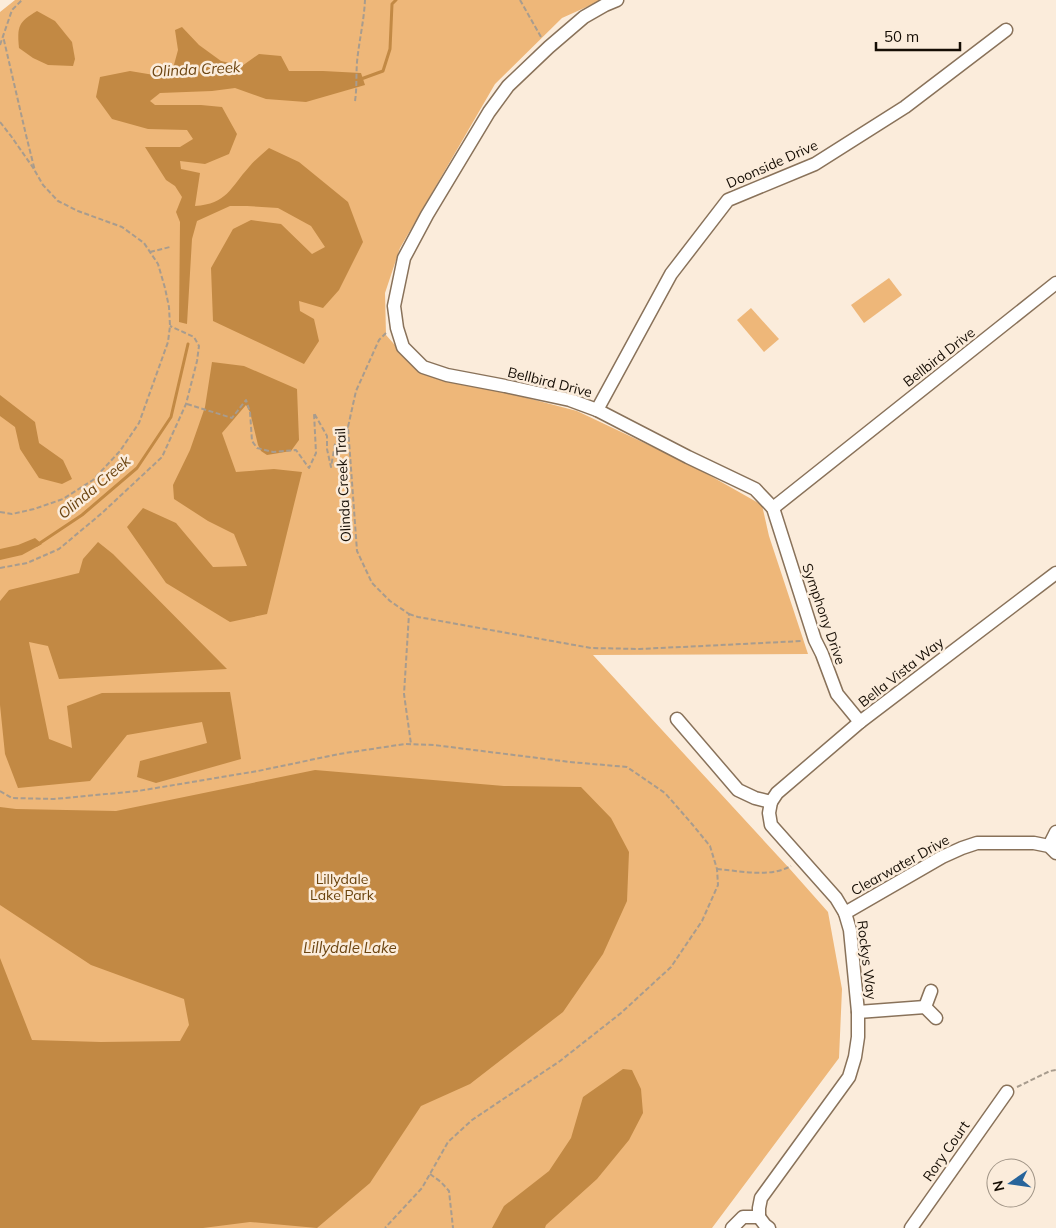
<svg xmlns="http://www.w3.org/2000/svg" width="1056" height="1228" font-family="Mulish,sans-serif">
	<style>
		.green { fill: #eeb779 }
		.water { fill: #c28944 }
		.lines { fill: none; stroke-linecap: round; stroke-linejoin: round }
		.stream { stroke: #c28944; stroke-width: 3 }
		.minor-casing { stroke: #89725a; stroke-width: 15 }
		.path { stroke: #a89c8e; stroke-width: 2; stroke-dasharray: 5 2.5; stroke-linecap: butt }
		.minor { stroke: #fff; stroke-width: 12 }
		.labels { text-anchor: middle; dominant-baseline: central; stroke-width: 5; stroke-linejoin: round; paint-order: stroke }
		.street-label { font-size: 14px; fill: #150d04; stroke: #fbecdb }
		.park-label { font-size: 14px; fill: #69420c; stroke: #fbecdb }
		.water-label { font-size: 15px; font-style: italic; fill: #6d4511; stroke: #fbecdb }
	</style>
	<rect width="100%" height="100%" fill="#fbecdb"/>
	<g class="green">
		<path d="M15 0H602L562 18 495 84 400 248 385 293 386 335 417 370 438 379 512 394 577 411 693 466 762 505 769 536 808 654 593 655 789 868 828 912 842 989 839 1058 712 1228H0V12Z"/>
		<path d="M889 278 902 295 864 323 851 305Z"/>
		<path d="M751 308 779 339 764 352 737 320Z"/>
	</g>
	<g class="water">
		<path d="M37 11 55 21 72 42 75 59 73 66 48 65 33 58 19 48C17 27 18 22 37 11Z"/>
		<path d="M182 27 199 45 221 61 242 66 259 54 281 56 289 71H323L361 73 365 85 306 102 266 99 235 88 212 91 160 93 150 101 155 105H201L222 107 237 134 229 154 205 164 180 161 181 169 200 173 195 206C227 204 230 188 249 167 255 160 262 154 269 148L299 162 348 202 363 242 339 290 323 308 299 301 300 311 314 319 319 341 304 364 213 321 211 268 233 229 251 220 281 224 312 254 325 247 311 226 278 208 247 206H230L197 221 192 239 187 324 179 322 180 222 176 212 182 197 175 186 166 180 145 147H180L193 139 187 130 148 129 112 119 96 97 100 77 130 71 160 76 172 72 178 50 175 30Z"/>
		<path d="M212 362 244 366 297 389 299 440 291 451 267 455 261 451 258 445 250 412 246 405 222 433 236 472 274 469 302 472 267 614 230 622 166 583 127 527 143 508 176 523 213 567 247 566 234 534 208 521 174 499 173 485 190 450 205 407Z"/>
		<path d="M0 395 35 422 39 443 63 460 72 479 62 484 39 478 20 449 15 427 0 416Z"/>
		<path d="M35 538 42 544 22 555 0 560V549L18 545Z"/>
		<path d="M98 542 113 554 227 669 59 679 48 646 29 642 49 739 72 748 67 706 102 693 230 692 241 759 156 783 137 777 140 761 207 743 202 722 127 735 90 781 18 788 5 754 0 705V601L9 590 79 573 83 559Z"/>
		<path d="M315 770 504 786 581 787 611 818 629 852 627 901 603 954 563 1012 470 1084 421 1106 370 1183 317 1228 250 1222 203 1228H0V958L32 1040 101 1042 180 1041 189 1025 184 999 91 965 0 905V807L16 809 116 811Z"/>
		<path d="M623 1069 632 1070 641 1089 643 1113 629 1140 597 1179 546 1225 545 1228H492L504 1206 549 1171 571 1138 583 1097Z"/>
	</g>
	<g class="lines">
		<g class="stream">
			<path d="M361 79 383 71 390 49 392 4 396 0"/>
			<path d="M37 545 82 515 137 468 171 417 188 344"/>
		</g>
		<defs>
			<g id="minor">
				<path d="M617 0 605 5 584 17 549 47 508 86 489 112 427 215 404 258 394 306 397 328 403 347 423 367 447 375 505 386 570 400 597 410 688 457 755 489 773 508 815 640 822 654 837 694 860 722"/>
				<path d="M597 410 671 274 728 200 815 164 905 107 1006 30"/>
				<path d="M773 508 1056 283"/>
				<path d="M677 719 738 790 755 798 771 802 769 813 771 825 836 898 845 913 850 930 858 1012V1037L855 1057 849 1077 761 1198 759 1208V1217"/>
				<path d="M771 802 777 793 860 722 1056 573"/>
				<path d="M1049 846 1056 832"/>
				<path d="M845 913 942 857 962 848 977 843H1034L1049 846 1056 853"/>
				<path d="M931 991 925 1007 936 1018"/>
				<path d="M858 1012 925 1007"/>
				<path d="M759 1217 765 1225 769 1228"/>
				<path d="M732 1228 743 1217H759"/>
				<path d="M911 1228 1007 1092"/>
			</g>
		</defs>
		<use href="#minor" class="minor-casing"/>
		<g class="path">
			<path d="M520 0 541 37"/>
			<path d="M0 45 12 10 22 0"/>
			<path d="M355 101C357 88 356 76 357 62 359 41 364 21 365 0"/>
			<path d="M0 122 11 136 34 169"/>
			<path d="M150 252 170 247"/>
			<path d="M386 333 379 340 356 391 348 427 357 551 372 583 390 601 409 614 404 694 411 744"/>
			<path d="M187 404 232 418 246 400 250 412 252 441 257 448 273 452 296 450 309 468 316 453 314 413 327 436V449L331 467 335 444 348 427"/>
			<path d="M0 512 12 514 34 509 63 499 93 480 120 451 139 423 168 342 170 326 169 307 165 288 158 264 144 243 122 227 78 211 58 201 43 185 35 171 26 135 3 36"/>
			<path d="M0 568 27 563 59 549 102 513 162 457 186 404 197 361 199 346 194 337 170 326"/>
			<path d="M409 614 418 617 591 648 640 649 803 641"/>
			<path d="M0 791 12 798 54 799 138 791 258 771 339 754 405 744 434 745 570 762 627 767 665 793 692 824 710 846 717 869 718 885 702 921 671 967 621 1013 560 1061 472 1120 448 1142 422 1188 385 1228"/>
			<path d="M717 869C741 871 769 878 791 866"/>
			<path d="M1017 1087 1050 1071 1056 1070"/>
			<path d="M430 1174 441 1182 449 1191 453 1228"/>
		</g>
		<use href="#minor" class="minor"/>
	</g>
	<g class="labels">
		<g class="street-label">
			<text transform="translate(772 164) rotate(-24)">Doonside Drive</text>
			<text transform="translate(939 357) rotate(-38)">Bellbird Drive</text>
			<text transform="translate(550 382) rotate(14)">Bellbird Drive</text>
			<text transform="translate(343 485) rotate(-93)">Olinda Creek Trail</text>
			<text transform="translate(824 614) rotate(71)">Symphony Drive</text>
			<text transform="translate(901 672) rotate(-38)">Bella Vista Way</text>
			<text transform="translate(900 865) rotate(-29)">Clearwater Drive</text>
			<text transform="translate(867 960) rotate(83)">Rockys Way</text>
			<text transform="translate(946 1151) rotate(-55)">Rory Court</text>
		</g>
		<g class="park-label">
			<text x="342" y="879">Lillydale<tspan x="342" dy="16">Lake Park</tspan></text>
		</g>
		<g class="water-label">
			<text transform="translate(196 69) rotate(-3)">Olinda Creek</text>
			<text transform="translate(94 487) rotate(-40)">Olinda Creek</text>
			<text x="350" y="947">Lillydale Lake</text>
		</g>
	</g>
	<g transform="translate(1011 1183) rotate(257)"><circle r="24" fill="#fbecdb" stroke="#9f9385"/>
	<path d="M0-4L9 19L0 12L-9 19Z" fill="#27649b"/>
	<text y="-8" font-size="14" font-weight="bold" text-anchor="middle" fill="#150d04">N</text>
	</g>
	<path d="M876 42v8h84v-8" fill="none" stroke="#150d04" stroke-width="2.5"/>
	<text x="884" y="42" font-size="15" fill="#150d04" stroke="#fbecdb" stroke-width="4" paint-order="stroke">50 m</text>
</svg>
